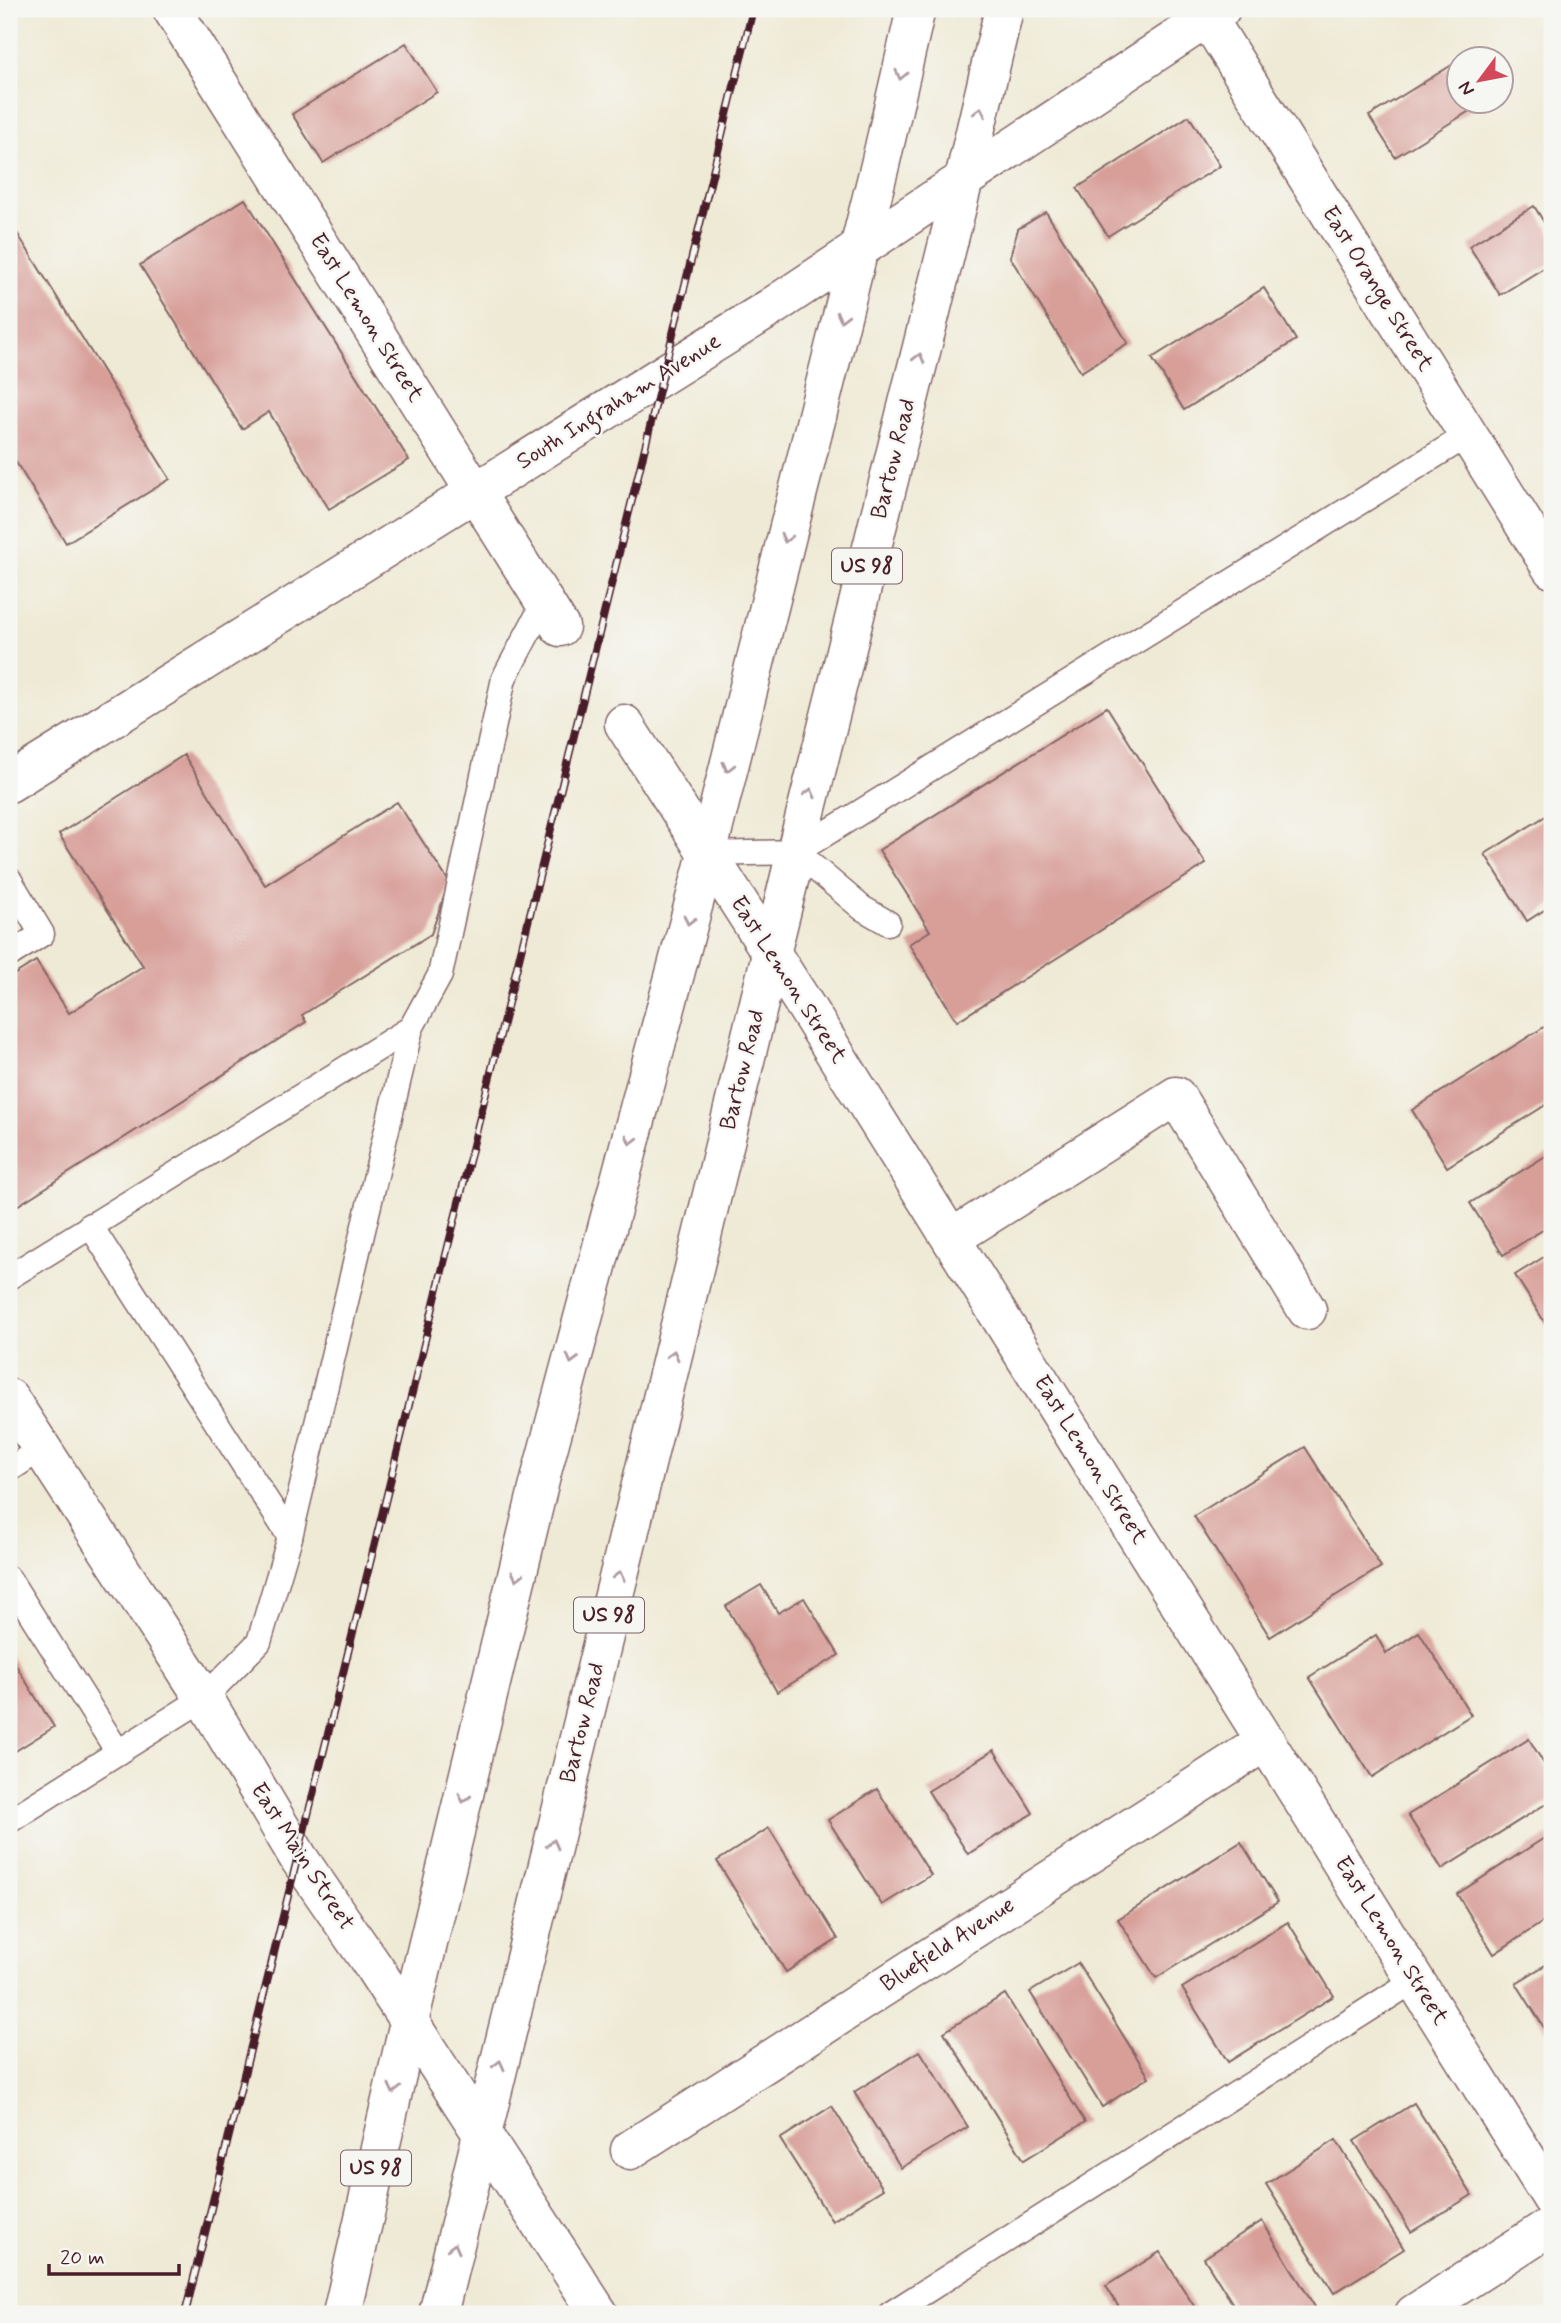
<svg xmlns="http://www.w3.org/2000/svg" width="1561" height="2323" font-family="Mynerve,sans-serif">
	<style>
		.building { fill: #d89f99 }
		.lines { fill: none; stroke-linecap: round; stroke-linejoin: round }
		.service-casing { stroke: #846666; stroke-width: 27 }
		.minor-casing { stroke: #846666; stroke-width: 41 }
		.tertiary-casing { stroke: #846666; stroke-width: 41 }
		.secondary-casing { stroke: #846666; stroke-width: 41 }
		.primary-casing { stroke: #846666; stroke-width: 41 }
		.service { stroke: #fff; stroke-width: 24 }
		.minor { stroke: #fff; stroke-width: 38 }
		.tertiary { stroke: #fff; stroke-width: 38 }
		.secondary { stroke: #fff; stroke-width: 38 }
		.primary { stroke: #fff; stroke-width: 38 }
		.rail-casing { stroke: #4a1f2b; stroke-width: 8 }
		.rail { stroke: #f6f6f2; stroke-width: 5; stroke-dasharray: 16; stroke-linecap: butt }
		.oneway { stroke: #ae9aa0 }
		.labels { text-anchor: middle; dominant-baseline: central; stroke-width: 5; stroke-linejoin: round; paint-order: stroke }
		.shield { fill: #f6f6f2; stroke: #7e6067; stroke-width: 2 }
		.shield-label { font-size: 21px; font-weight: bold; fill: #4a1f2b }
		.street-label { font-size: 23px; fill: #4a1f2b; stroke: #f6f6f2 }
	</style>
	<rect width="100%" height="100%" fill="#f6f6f2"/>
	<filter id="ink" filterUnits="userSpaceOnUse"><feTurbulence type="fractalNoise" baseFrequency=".0143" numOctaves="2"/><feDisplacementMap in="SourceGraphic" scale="14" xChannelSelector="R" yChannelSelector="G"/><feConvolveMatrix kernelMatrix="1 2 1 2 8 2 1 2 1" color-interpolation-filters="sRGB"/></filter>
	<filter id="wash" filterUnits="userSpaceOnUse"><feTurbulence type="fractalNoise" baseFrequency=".00686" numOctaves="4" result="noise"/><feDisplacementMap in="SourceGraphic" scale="28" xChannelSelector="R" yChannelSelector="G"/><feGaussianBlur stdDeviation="1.57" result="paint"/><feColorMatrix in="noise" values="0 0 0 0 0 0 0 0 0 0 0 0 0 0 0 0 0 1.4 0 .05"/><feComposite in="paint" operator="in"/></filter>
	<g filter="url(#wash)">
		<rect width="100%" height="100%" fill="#efead5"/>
		<g id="blocks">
			<g class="building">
				<path d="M406 43 437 92 323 163 292 114Z"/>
				<path d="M1460 60V102H1484L1395 157 1369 116Z"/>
				<path d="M1189 116 1220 166 1108 236 1077 188Z"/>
				<path d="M245 199 409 460 329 509 269 412 242 429 140 265Z"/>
				<path d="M1534 206 1552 235V263L1500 295 1469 246Z"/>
				<path d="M1046 212 1128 343 1081 372 1010 257 1018 229Z"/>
				<path d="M9 220 170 479 66 543 9 451Z"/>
				<path d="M1264 288 1296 340 1184 410 1152 358Z"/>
				<path d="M1107 707 1206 864 957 1021 909 944 930 931 879 850Z"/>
				<path d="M184 755 265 885 397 802 449 882 431 934 302 1015 306 1022 9 1211V978L36 961 69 1013 143 966 59 834Z"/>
				<path d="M1552 812V905L1527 921 1485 854Z"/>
				<path d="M1552 1022V1101L1447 1167 1412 1110Z"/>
				<path d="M1552 1152V1224L1503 1255 1470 1203Z"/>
				<path d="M1552 1252V1334L1515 1275Z"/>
				<path d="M1305 1447 1381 1567 1270 1637 1194 1516Z"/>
				<path d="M761 1585 778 1613 804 1598 839 1655 777 1692 726 1606Z"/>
				<path d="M1419 1632 1471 1715 1372 1777 1309 1677 1376 1635 1386 1653Z"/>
				<path d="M9 1654 54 1727 9 1755Z"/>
				<path d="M1529 1739 1552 1777V1800L1442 1869 1408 1815Z"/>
				<path d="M994 1750 1033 1813 968 1854 928 1791Z"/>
				<path d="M877 1789 931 1875 882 1905 828 1820Z"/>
				<path d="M769 1828 838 1939 786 1972 717 1861Z"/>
				<path d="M1552 1833V1916L1494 1954 1457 1894Z"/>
				<path d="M1241 1842 1278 1902 1156 1978 1118 1919Z"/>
				<path d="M1288 1922 1334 1996 1228 2062 1182 1988Z"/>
				<path d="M1552 1961V2035L1550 2037 1516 1983Z"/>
				<path d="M1078 1963 1149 2077 1102 2107 1030 1992Z"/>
				<path d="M1005 1994 1085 2122 1024 2160 944 2032Z"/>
				<path d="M920 2051 968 2127 901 2168 854 2092Z"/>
				<path d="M1414 2103 1472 2195 1411 2232 1354 2141Z"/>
				<path d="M832 2106 883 2189 832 2221 780 2139Z"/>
				<path d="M1336 2140 1404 2249 1334 2293 1266 2184Z"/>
				<path d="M1262 2221 1315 2307 1303 2314H1239L1204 2258Z"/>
				<path d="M1160 2252 1199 2314H1123L1106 2286Z"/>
			</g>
		</g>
	</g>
	<g filter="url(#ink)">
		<use href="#blocks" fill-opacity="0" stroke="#846666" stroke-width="2"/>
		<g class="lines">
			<defs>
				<g id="service">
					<path d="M796 852 862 908 888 923"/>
					<path d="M707 854 796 852 1468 435"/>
					<path d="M9 879 42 934 9 955"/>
					<path d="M90 1225 290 1537"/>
					<path d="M9 1277 411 1028"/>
					<path d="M9 1470 42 1448"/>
					<path d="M9 1579 118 1752"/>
					<path d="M9 1821 204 1698 259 1642 290 1537 411 1028 440 975 504 678 545 601"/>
					<path d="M890 2314 1415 1980"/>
				</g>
				<g id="minor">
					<path d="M172 9 560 627"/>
					<path d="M624 724 806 1007 1552 2199"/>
					<path d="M952 1238 1176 1096 1307 1310"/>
					<path d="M630 2150 1266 1741"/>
					<path d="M1414 2314 1552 2225"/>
				</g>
				<g id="tertiary">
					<path d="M1202 9 1552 569"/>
					<path d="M9 783 770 308 1221 9"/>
				</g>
				<path id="secondary" d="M9 1398 204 1698 298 1857 375 1969 599 2314"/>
				<g id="primary">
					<path d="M342 2314 409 2022 543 1468 707 854 880 165 916 9"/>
					<path d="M438 2314 796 852 964 179 1004 9"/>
				</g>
			</defs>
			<use href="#service" class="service-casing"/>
			<use href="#minor" class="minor-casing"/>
			<use href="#tertiary" class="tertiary-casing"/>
			<use href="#secondary" class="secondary-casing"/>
			<use href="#primary" class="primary-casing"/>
			<use href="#service" class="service"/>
			<use href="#minor" class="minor"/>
			<use href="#tertiary" class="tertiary"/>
			<use href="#secondary" class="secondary"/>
			<use href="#primary" class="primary"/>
			<defs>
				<path id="rail" d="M185 2314 753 9"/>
			</defs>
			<use href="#rail" class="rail-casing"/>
			<use href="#rail" class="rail"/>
		</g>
		<defs><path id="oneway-chevron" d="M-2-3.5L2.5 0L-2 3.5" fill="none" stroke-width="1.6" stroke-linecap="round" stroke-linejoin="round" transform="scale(1.75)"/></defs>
		<g class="oneway">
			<use href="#oneway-chevron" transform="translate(901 75) rotate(103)"/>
			<use href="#oneway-chevron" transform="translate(980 112) rotate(-77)"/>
			<use href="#oneway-chevron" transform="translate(842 317) rotate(104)"/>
			<use href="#oneway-chevron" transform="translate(919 358) rotate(-76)"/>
			<use href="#oneway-chevron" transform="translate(786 538) rotate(104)"/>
			<use href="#oneway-chevron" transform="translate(728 767) rotate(104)"/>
			<use href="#oneway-chevron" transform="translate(810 793) rotate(-76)"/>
			<use href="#oneway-chevron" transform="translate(689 920) rotate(105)"/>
			<use href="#oneway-chevron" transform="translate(631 1140) rotate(105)"/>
			<use href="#oneway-chevron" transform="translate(673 1355) rotate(-76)"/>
			<use href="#oneway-chevron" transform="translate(572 1359) rotate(105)"/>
			<use href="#oneway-chevron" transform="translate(517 1576) rotate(104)"/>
			<use href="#oneway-chevron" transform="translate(619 1576) rotate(-76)"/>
			<use href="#oneway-chevron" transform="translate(464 1798) rotate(104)"/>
			<use href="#oneway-chevron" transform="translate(553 1844) rotate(-76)"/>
			<use href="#oneway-chevron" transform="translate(499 2065) rotate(-76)"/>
			<use href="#oneway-chevron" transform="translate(394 2089) rotate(103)"/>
			<use href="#oneway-chevron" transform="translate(454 2248) rotate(-76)"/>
		</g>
	</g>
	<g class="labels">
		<g class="shield">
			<rect x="832" y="548.5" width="70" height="35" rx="5"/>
			<rect x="574" y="1597.5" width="70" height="35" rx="5"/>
			<rect x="341" y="2150.5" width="70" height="35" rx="5"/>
		</g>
		<g class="shield-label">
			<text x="867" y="566">US 98</text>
			<text x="609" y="1615">US 98</text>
			<text x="376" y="2168">US 98</text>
		</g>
		<g class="street-label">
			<text transform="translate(1377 289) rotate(58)">East Orange Street</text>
			<text transform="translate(366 318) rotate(58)">East Lemon Street</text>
			<text transform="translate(619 402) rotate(-32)">South Ingraham Avenue</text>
			<text transform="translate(894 459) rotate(-76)">Bartow Road</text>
			<text transform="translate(788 980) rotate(57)">East Lemon Street</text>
			<text transform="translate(743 1070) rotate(-76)">Bartow Road</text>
			<text transform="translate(1090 1460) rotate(58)">East Lemon Street</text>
			<text transform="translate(583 1723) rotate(-76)">Bartow Road</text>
			<text transform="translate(302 1857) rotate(57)">East Main Street</text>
			<text transform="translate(1391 1941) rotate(58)">East Lemon Street</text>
			<text transform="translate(948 1945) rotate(-33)">Bluefield Avenue</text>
		</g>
	</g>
	<rect width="1561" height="2323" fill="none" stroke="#f6f6f2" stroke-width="35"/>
	<g transform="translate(1480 80) rotate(238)"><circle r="33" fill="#f6f6f2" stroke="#b1a0a2" stroke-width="2"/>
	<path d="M0-5L12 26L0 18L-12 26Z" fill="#d1495b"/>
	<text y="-10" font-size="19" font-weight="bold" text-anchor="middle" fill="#4a1f2b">N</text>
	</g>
	<path d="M49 2264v10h130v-10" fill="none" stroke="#4a1f2b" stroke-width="3.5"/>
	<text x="60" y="2264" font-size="21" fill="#4a1f2b" stroke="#f6f6f2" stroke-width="5" paint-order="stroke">20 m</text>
</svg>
